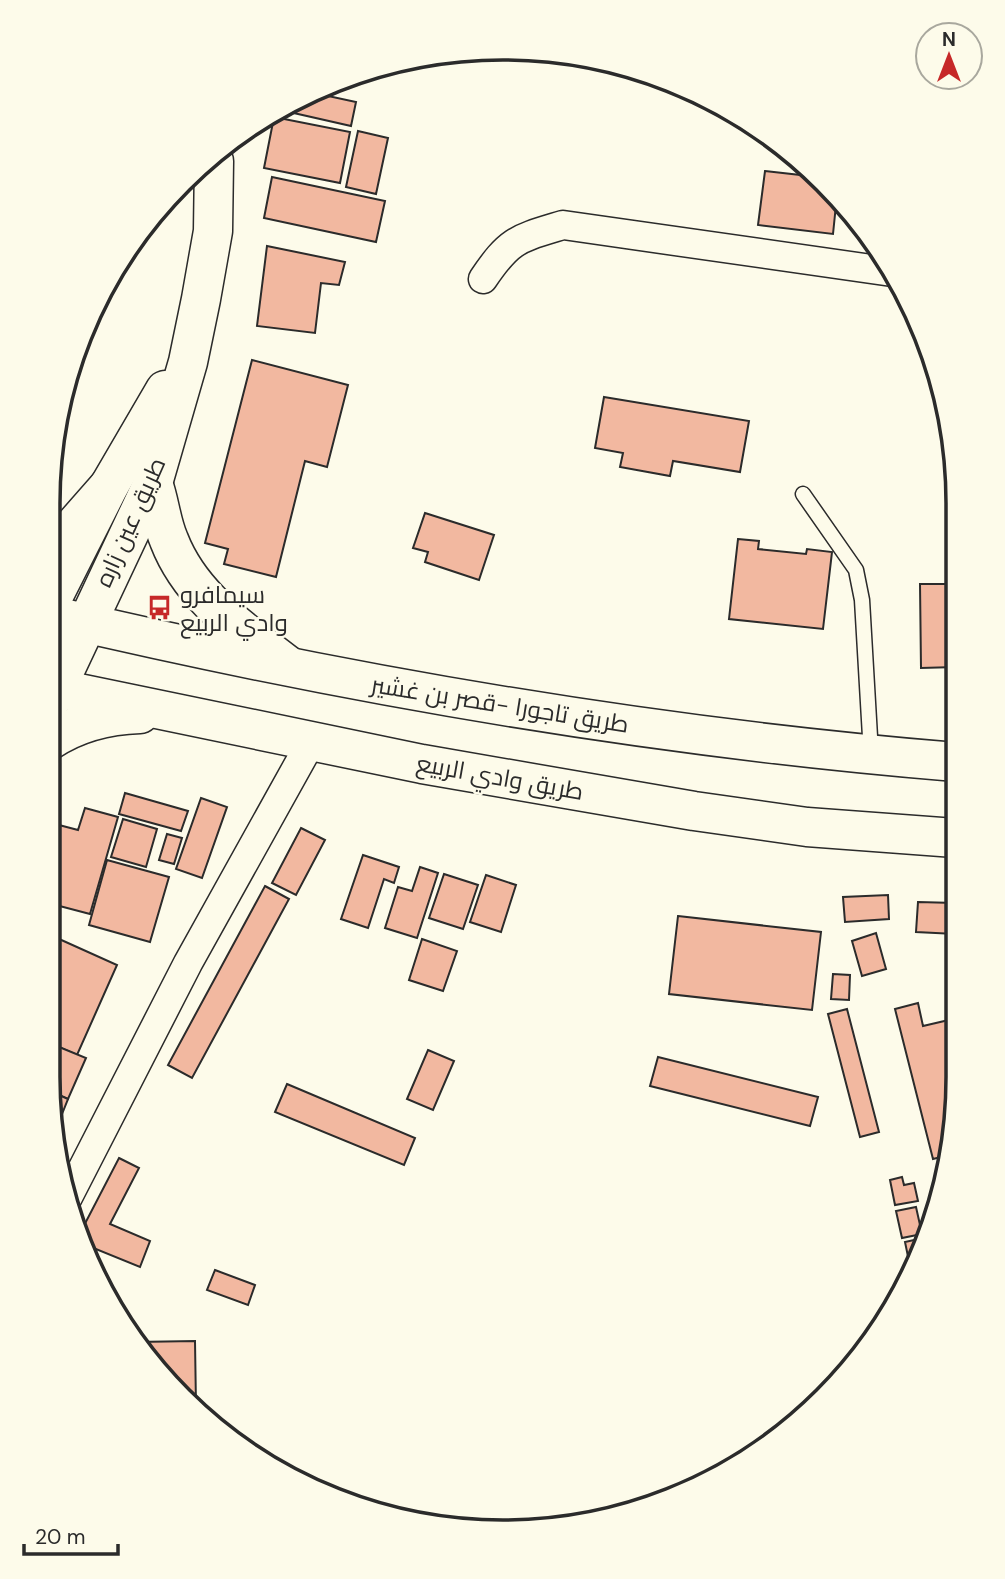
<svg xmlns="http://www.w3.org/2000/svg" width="1005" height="1579" font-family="'DM Sans',Cairo,sans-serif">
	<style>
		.building { fill: #f2b8a0; stroke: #2b2b2b; stroke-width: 2 }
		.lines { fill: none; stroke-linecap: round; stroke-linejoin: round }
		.service-casing { stroke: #2b2b2b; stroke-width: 17 }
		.minor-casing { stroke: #2b2b2b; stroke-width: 31 }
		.primary-casing { stroke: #2b2b2b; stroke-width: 41 }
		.trunk-casing { stroke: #2b2b2b; stroke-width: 41 }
		.service { stroke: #fdfbea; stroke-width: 14 }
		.minor { stroke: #fdfbea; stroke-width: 28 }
		.primary { stroke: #fdfbea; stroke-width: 38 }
		.trunk { stroke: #fdfbea; stroke-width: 38 }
		.labels { text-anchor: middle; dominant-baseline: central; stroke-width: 5; stroke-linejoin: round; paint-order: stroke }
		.street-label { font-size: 24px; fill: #2b2b2b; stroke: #fdfbea }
		.poi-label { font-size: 24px; fill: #2b2b2b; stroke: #fdfbea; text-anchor: start }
		.rim { fill: none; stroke: #2b2b2b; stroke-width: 3.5 }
	</style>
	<rect width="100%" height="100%" fill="#fdfbea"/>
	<g class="building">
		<path d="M329 90 328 96 356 102 351 126 276 109Z"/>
		<path d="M274 117 350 132 340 183 264 168Z"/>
		<path d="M358 131 388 138 376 194 346 187Z"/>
		<path d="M765 171 818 177 837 195 833 234 758 225Z"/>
		<path d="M272 177 385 201 376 242 264 218Z"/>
		<path d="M267 246 345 262 339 285 321 283 315 333 257 326Z"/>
		<path d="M252 360 348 385 327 467 305 461 276 577 224 564 228 549 205 543Z"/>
		<path d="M604 397 749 421 740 472 673 461 670 476 620 467 623 453 595 448Z"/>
		<path d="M425 513 494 535 479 580 425 562 428 552 413 548Z"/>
		<path d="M738 539 759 541 758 549 806 554 807 549 832 552 823 629 729 619Z"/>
		<path d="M920 584H956V667L921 668Z"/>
		<path d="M125 793 188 811 181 831 119 814Z"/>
		<path d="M201 798 227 807 202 878 176 869Z"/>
		<path d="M85 808 118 817 90 914 48 903 49 863 59 825 78 830Z"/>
		<path d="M123 819 157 829 146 867 111 857Z"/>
		<path d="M301 828 325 840 296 895 272 883Z"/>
		<path d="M167 834 182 838 174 864 159 860Z"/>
		<path d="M363 855 399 867 394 883 384 879 368 928 341 919Z"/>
		<path d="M107 860 169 877 150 942 89 925Z"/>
		<path d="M420 867 438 873 417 938 385 928 398 887 412 891Z"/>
		<path d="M444 874 478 885 463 929 429 918Z"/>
		<path d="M486 875 516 885 501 932 470 922Z"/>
		<path d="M265 886 289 899 192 1078 168 1065Z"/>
		<path d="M888 895 889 919 845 922 843 897Z"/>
		<path d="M918 902 955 903V934L916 932Z"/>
		<path d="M678 916 821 932 812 1010 669 994Z"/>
		<path d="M876 933 886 969 862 976 852 941Z"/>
		<path d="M48 934 117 965 77 1055 47 1042Z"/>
		<path d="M422 939 457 951 443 991 409 980Z"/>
		<path d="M833 974 850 975 849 1000 831 999Z"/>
		<path d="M918 1003 923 1026 953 1019 954 1024V1136L949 1155 933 1159 895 1009Z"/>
		<path d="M847 1009 879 1132 860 1137 828 1014Z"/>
		<path d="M47 1042 86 1058 68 1099 50 1091Z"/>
		<path d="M428 1050 454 1061 433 1110 407 1099Z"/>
		<path d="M658 1057 818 1097 810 1126 650 1086Z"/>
		<path d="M287 1084 415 1138 404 1165 275 1112Z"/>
		<path d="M50 1091 68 1099 56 1129Z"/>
		<path d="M119 1158 139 1168 110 1224 150 1241 140 1267 81 1243 78 1237Z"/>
		<path d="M902 1177 904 1185 914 1183 918 1201 895 1205 890 1180Z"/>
		<path d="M916 1207 922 1234 902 1238 896 1211Z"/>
		<path d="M923 1238V1250L911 1271 905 1242Z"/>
		<path d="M215 1270 255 1285 248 1305 207 1290Z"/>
		<path d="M195 1341 196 1406 136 1342Z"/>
	</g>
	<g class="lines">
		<defs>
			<path id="service" d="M803 494 856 570 862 600 871 754"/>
			<g id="minor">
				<path d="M483 279C510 239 517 239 563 225L892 272"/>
				<path d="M67 1199 188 963 311 742"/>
			</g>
			<g id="primary">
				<path d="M50 603 109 486 165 390"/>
				<path d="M50 702 153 483 188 362 201 299 213 231 214 161"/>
			</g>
			<g id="trunk">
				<path d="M153 483C160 502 161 522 169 540 191 597 240 628 286 664"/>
				<path d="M50 543 73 527 109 486"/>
				<path d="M50 615C348 685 650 737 956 762"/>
				<path d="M50 687 422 764 694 811 807 827 955 838"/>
				<path d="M49 741C76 723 108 715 140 714"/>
			</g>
		</defs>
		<use href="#service" class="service-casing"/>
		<use href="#minor" class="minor-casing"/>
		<use href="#primary" class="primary-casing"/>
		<use href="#trunk" class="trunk-casing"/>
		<use href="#service" class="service"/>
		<use href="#minor" class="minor"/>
		<use href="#primary" class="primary"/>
		<use href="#trunk" class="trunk"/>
	</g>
	<defs>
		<symbol id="bus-bare" viewBox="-9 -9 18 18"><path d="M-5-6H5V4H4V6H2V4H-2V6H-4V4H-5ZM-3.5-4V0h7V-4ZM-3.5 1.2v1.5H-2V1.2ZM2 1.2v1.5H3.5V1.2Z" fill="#c62828" stroke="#fdfbea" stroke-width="2.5" paint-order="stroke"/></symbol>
	</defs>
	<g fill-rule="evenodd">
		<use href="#bus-bare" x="142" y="590" width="35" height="35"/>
	</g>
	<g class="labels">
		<g class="street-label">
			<text transform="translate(130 522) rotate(-66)">طريق عين زاره</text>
			<text transform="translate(500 704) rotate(9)">طريق تاجورا -قصر بن غشير</text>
			<text transform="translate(500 777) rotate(10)">طريق وادي الربيع</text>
		</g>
		<g class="poi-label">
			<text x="180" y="594">سيمافرو<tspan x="180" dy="28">وادي الربيع</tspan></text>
		</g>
	</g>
	<path d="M0 0H1005V1579H0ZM503 60H503A443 443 0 0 1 946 503V1077A443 443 0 0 1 503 1520H503A443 443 0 0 1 60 1077V503A443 443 0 0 1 503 60Z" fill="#fdfbea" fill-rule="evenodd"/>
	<path class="rim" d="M503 60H503A443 443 0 0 1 946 503V1077A443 443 0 0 1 503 1520H503A443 443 0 0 1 60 1077V503A443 443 0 0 1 503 60Z"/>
	<g transform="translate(949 56)"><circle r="33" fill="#fdfbea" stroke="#a9a89e" stroke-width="2"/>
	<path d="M0-5L12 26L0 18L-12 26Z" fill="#c62828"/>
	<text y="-10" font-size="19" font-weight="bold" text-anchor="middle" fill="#2b2b2b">N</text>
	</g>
	<path d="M24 1544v10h94v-10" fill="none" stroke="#2b2b2b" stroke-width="3.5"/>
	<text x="35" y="1544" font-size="21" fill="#2b2b2b" stroke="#fdfbea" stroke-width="5" paint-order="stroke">20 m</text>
</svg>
